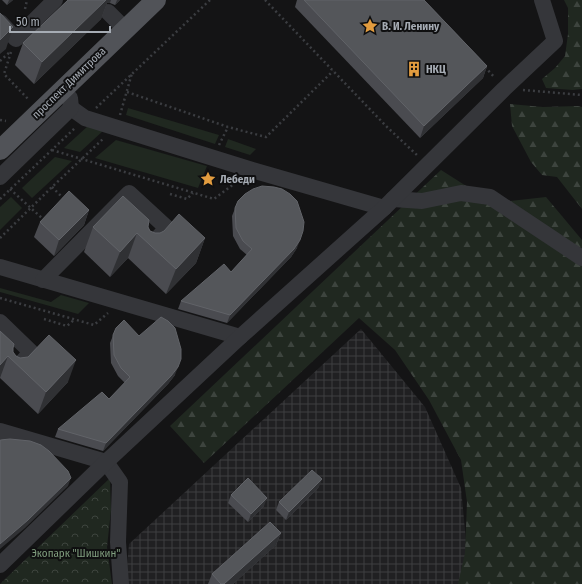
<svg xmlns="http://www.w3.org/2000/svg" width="582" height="584" font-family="'Fira Sans Condensed',sans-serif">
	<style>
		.industrial { fill: url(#industrial-grid) }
		.green { fill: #202820 }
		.forest { fill: url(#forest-firs) }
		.park { fill: url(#park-crowns) }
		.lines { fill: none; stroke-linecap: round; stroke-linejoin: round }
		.path { stroke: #3b3d41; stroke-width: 2.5; stroke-dasharray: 2 3; stroke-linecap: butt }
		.minor { stroke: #35363a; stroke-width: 16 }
		.major { stroke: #515358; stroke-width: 20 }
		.wall { fill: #4a4b50 }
		.shaded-wall { fill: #303134 }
		.building { fill: #54565a; stroke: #616368 }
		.labels { text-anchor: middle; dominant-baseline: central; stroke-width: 4; stroke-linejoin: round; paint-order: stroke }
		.poi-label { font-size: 11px; font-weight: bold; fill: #a6acb4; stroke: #0f0f10; text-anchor: start }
		.street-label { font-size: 11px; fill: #a6acb4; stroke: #0f0f10 }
		.park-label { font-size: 11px; fill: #809e7f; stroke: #0f0f10 }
	</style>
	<defs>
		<pattern id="industrial-grid" width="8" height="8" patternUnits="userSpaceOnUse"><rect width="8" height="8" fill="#202022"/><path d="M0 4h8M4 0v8" fill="none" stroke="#3d3e40"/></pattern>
		<pattern id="forest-firs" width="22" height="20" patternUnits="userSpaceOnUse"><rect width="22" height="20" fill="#202820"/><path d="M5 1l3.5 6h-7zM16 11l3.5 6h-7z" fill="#3d443e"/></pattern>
		<pattern id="park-crowns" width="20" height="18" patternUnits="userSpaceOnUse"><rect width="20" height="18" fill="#202820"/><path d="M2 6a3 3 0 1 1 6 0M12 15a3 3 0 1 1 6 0" fill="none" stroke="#3d443e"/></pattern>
	</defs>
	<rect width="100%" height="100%" fill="#141415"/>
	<path class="industrial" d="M361 329 425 407 461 488 470 584H128L126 576 129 544Z"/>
	<g class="green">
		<path d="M128 108 219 135 215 144 126 115Z"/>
		<path d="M89 125 104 130 80 152 64 148Z"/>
		<path d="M228 139 256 149 250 155 225 147Z"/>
		<path d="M116 140 207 166 198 188 95 158Z"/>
		<path d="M55 157 72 161 32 198 22 188Z"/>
		<path d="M11 197 22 208 0 230V207Z"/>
		<path d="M0 288 51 302 61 295 89 303 78 314 0 292Z"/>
	</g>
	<g class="forest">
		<path d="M564 0H582V89L573 90 546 88 542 79 555 68 565 56 568 34V8Z"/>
		<path d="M510 104 543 107 578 106 582 107V209L557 177 542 175 531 162 512 126Z"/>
		<path d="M441 170 493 203 546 197 582 240V584H458L465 553 467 502 461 460 429 400 395 350 359 318 204 463 170 426Z"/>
	</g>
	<path class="park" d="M110 478 111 510 107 547 112 584H0Z"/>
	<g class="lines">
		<g class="path">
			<path d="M265 0 387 127 418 156"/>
			<path d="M25 9 27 0"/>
			<path d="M11 52 4 74 29 100"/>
			<path d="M0 61 11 51"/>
			<path d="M485 67 495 78"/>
			<path d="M523 90 582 95"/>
			<path d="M127 92 228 127 266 137 333 71"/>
			<path d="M96 108 210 0"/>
			<path d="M120 115 132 73"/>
			<path d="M0 120 6 121"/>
			<path d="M219 145 228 127"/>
			<path d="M52 150 214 199 239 180"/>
			<path d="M52 187 64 199"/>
			<path d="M10 189 44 220"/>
			<path d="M170 194 187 199 193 193"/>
			<path d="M0 199 75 128"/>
			<path d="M0 238 52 187 104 138"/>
			<path d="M0 298 94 325 108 313"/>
			<path d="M44 319 67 326 75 319"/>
		</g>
		<g class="minor">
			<path d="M108 12 125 29"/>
			<path d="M0 22 16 39 55 0"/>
			<path d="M71 108 85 118 252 170 384 208"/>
			<path d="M0 177 71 108 70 98"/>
			<path d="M393 199 422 201 461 193 490 197 582 258"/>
			<path d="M0 267 240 337"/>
			<path d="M43 280 129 193 167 228 152 244"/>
			<path d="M0 322 31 352 14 371"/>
			<path d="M0 431 106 462 120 482 118 542 121 584"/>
			<path d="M0 565 106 462 240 337 384 208 504 89 555 41 542 0"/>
		</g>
		<path class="major" d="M0 150 156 0"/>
	</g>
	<g class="wall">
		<path d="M2 0H13L7 5Z"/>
		<path d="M68 0H120L115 5 110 3H107L101 19 34 84 15 65 23 43Z"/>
		<path d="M297 0H424L487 66 483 78 420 138 295 7Z"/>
		<path d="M238 201 297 248 291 257 227 323 178 309 181 301 231 272 247 255 240 249 233 236 232 216Z"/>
		<path d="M89 210 84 225 54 256 34 237 40 222Z"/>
		<path d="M93 227H148L150 231 155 233H160L205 238 196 263 166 294 128 258 110 277 84 252Z"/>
		<path d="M116 328 175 375 168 384 103 451 55 437 58 429 109 399 125 383 118 376 111 363 110 343Z"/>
		<path d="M0 331 13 348V352L16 356 68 382 38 414 0 378Z"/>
		<path d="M319 487 286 520 276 510 279 502Z"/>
		<path d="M231 495 264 506 248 522 228 503Z"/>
		<path d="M281 533 276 545 233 584H208L212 574Z"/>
	</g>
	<g class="shaded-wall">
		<path d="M9 0H13L7 5Z"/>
		<path d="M102 0H111L110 3H107L101 19 34 84 42 62Z"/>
		<path d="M117 0H120L115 5Z"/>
		<path d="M13 27 6 49 0 54V40Z"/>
		<path d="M487 66 483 78 420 138 424 126Z"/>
		<path d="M89 210 84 225 54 256 59 240Z"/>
		<path d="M137 233 128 258 110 277 120 252Z"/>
		<path d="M205 238 196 263 166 294 176 269Z"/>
		<path d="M300 240 297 248 291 257 227 323 230 315Z"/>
		<path d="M8 356 0 378V365Z"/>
		<path d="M76 360 68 382 38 414 46 392Z"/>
		<path d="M178 367 175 375 168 384 103 451 106 443Z"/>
		<path d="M71 478 68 486 25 528 0 549V544Z"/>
		<path d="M322 479 319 487 286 520 289 512Z"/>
		<path d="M267 498 264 506 248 522 251 514Z"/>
		<path d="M281 533 276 545 233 584H224Z"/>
	</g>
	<g class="building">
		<path d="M68 0H106L42 62 23 43Z"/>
		<path d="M304 0H424L487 66 424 126Z"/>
		<path d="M0 13 13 27 0 40Z"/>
		<path d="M262 186 274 187 282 189 290 194 297 201 304 222 303 231 300 240 294 249 230 315 181 301 224 264 231 272 252 249 243 241 236 228 235 208 238 201 245 194 253 189Z"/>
		<path d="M69 191 89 210 59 240 40 222Z"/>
		<path d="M123 196 149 220 148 227 150 231 155 233H160L164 231 179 214 205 238 176 269 137 233 120 252 93 227Z"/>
		<path d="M161 317 168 321 175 328 181 349V359L178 367 171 376 106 443 58 429 102 392 109 399 130 377 121 368 114 355 113 335 116 328 124 320 139 336Z"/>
		<path d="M0 331 14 344 13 348V352L16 356 20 358 28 357 49 335 76 360 46 392 8 356 0 365Z"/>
		<path d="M10 439 30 441 41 445 49 451 68 471 71 478 28 520 0 544V440Z"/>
		<path d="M312 470 322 479 289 512 279 502Z"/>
		<path d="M248 478 267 498 251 514 231 495Z"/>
		<path d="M270 522 281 533 224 584H221L212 574Z"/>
	</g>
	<defs>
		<symbol id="sight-bare" viewBox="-9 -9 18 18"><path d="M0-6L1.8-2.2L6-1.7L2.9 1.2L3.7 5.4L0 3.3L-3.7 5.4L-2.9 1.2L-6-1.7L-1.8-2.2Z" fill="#e29c3f" stroke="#0f0f10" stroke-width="2.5" paint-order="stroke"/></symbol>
		<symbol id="building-bare" viewBox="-9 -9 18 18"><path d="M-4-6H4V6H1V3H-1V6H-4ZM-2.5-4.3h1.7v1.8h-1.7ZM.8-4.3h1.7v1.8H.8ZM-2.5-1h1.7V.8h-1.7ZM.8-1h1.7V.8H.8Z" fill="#e29c3f" stroke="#0f0f10" stroke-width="2.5" paint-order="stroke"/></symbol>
	</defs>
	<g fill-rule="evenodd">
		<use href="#sight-bare" x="359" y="15" width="22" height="22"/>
		<use href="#building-bare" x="403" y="58" width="22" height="22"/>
		<use href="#sight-bare" x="197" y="168" width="22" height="22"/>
	</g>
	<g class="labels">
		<g class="poi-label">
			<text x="382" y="26">В. И. Ленину</text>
			<text x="426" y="69">НКЦ</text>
			<text x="220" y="179">Лебеди</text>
		</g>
		<g class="street-label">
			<text transform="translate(69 83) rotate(-44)">проспект Димитрова</text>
		</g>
		<g class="park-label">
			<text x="76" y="553">Экопарк "Шишкин"</text>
		</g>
	</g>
	<path d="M10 26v6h100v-6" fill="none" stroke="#a6acb4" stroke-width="2"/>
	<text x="16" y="26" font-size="12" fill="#a6acb4" stroke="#0f0f10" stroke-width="3" paint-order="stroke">50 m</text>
</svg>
